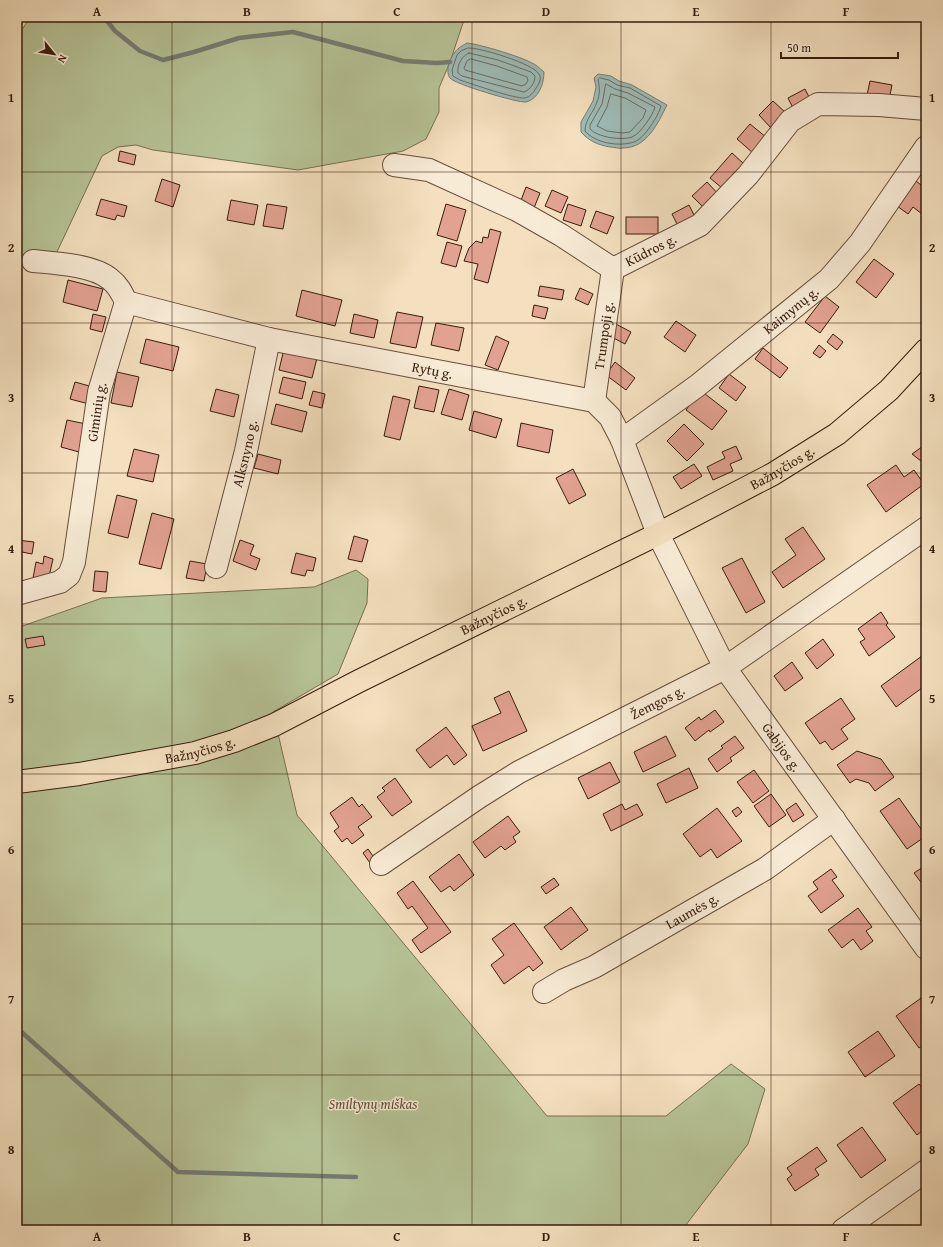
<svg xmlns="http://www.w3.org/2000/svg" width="943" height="1247" font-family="'Gentium Book Plus',serif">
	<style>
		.green { fill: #b6c396; stroke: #777052 }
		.water { fill: #9dbcb8; stroke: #757c74 }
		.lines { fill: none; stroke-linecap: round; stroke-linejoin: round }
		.shore { stroke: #6a6c62; stroke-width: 1 }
		.stream { stroke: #757c74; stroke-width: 4.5 }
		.building { fill: #e2a291; stroke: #381c0d }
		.minor-casing { stroke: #674d3a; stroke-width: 24 }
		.major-casing { stroke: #381c0d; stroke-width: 24 }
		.minor { stroke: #f8ebd5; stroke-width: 22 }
		.major { stroke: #f4e0bf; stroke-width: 22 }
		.grid { fill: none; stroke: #381c0d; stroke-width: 1; stroke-opacity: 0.55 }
		.labels { text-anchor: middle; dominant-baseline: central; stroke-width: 3; stroke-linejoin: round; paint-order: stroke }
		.street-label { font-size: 14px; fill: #381c0d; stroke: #f8ebd5 }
		.park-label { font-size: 14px; font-style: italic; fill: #5e4e36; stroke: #f8ebd5 }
		.neatline { fill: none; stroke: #381c0d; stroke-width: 1.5 }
		.grid-label { font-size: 13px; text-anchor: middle; font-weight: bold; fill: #381c0d }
	</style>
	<rect width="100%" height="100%" fill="#f4e0bf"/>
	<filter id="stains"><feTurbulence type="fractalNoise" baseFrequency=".005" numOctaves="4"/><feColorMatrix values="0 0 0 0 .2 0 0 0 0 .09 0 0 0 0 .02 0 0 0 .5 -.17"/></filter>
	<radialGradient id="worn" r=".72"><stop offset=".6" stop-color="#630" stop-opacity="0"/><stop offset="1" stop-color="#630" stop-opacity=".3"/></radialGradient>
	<g class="green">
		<path d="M30 17H465L450 62 439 88V112L426 139 403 151 298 170 153 150 136 145 118 147 102 156 56 254 31 255 17 263V38Z"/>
		<path d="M356 570 368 579 367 603 338 674 273 712 297 815 547 1116H666L731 1064 765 1089 748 1144 682 1230H17V628L102 598 314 587Z"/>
	</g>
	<g class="water">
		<path d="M467 43C479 44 527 58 537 66 539 68 542 70 544 72 544 83 539 99 526 102 518 103 454 84 450 78 444 70 452 53 459 48 461 46 464 45 467 43Z"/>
		<path d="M598 74 611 76 619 81 632 85 667 105C658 123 647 148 623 148 619 149 614 147 610 147 598 145 589 141 581 132V122L593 101 596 87 594 78Z"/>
	</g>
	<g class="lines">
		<g class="shore">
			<path d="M468 48C479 47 534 64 539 74 542 78 539 84 536 88 534 92 530 97 525 98 515 99 472 84 460 80L453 76 452 70 457 55 461 51Z"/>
			<path d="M469 53 498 60 531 72 535 76C535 83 530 90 524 92L462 76 458 73C457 64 462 56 469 53Z"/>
			<path d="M471 59 497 66 527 77 528 80 526 84 522 86 465 70 464 68 467 61Z"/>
			<path d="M600 78 609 80 617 85 630 88 661 106C659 115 644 139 634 142 619 147 595 143 585 131 585 119 594 112 597 102 600 95 600 87 598 80Z"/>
			<path d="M606 84 615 89 628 93 655 107C653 115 640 134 632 137 622 141 597 137 590 129V125L602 104Z"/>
			<path d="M611 94 625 98 646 110 643 118 630 132 622 133 607 131 597 126 607 107 610 96Z"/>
		</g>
		<g class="stream">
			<path d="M104 17 115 31 140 51 163 60 194 52 239 38 293 32 403 61 437 63 450 62"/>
			<path d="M17 1028 178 1172 356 1177"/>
		</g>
	</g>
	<g class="building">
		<path d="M914 17H926V21Z"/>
		<path d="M870 81 892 85 889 100 867 95Z"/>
		<path d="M805 89 811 101 794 110 788 98Z"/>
		<path d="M773 101 786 113 771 128 759 115Z"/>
		<path d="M750 124 767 138 753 153 737 139Z"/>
		<path d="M120 151 136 155 134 165 118 161Z"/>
		<path d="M732 153 744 164 722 188 710 178Z"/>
		<path d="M162 179 180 185 173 207 155 201Z"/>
		<path d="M916 181 926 189V208L922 214 913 207 908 214 897 206Z"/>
		<path d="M707 182 720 196 706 210 692 196Z"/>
		<path d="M526 187 540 193 534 208 520 203Z"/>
		<path d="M552 190 568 197 561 213 545 206Z"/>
		<path d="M101 199 127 206 124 217 117 215 115 220 96 215Z"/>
		<path d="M231 200 258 205 254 225 227 220Z"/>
		<path d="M267 204 287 207 283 229 263 226Z"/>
		<path d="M446 204 466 210 457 241 437 235Z"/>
		<path d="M568 204 586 210 581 226 563 220Z"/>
		<path d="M689 205 696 219 679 228 672 214Z"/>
		<path d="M596 211 614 217 607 234 590 227Z"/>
		<rect x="626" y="217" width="32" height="17"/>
		<path d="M490 229 501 232 488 283 474 279 478 264 464 261 469 248 476 241 482 243 483 237 488 238Z"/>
		<path d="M447 242 462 246 456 267 441 263Z"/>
		<path d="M874 259 894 274 876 298 856 282Z"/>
		<path d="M17 278 21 285 17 287Z"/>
		<path d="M68 280 103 289 97 311 63 302Z"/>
		<path d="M540 286 564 290 562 300 538 296Z"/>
		<path d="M580 288 593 294 588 305 575 299Z"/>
		<path d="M302 290 342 300 335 326 296 316Z"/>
		<path d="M825 296 839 307 820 333 805 322Z"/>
		<path d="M534 305 548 308 545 319 532 316Z"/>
		<path d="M397 312 423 317 416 348 390 343Z"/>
		<path d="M93 314 106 317 102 332 90 329Z"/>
		<path d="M354 314 378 320 374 338 350 333Z"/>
		<path d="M676 321 696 335 685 352 664 337Z"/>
		<path d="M436 323 464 328 459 351 431 345Z"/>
		<path d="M614 323 631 332 625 344 608 335Z"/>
		<path d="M833 334 843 342 837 350 827 342Z"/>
		<path d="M496 336 509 342 498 370 485 365Z"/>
		<path d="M146 339 179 347 173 371 140 363Z"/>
		<path d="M819 345 826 351 820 358 813 353Z"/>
		<path d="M763 348 788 368 780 378 755 359Z"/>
		<path d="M284 349 317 358 312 378 279 370Z"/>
		<path d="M615 362 635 378 626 390 606 375Z"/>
		<path d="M117 372 139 377 132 407 111 403Z"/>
		<path d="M729 374 746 387 736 401 719 388Z"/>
		<path d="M283 377 306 382 302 399 279 393Z"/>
		<path d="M75 382 93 387 89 404 70 399Z"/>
		<path d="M419 386 439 390 434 412 414 408Z"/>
		<path d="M216 389 239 395 234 417 210 411Z"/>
		<path d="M449 389 469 395 462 420 441 414Z"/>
		<path d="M700 390 727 411 712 430 686 410Z"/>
		<path d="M313 391 325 394 322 408 309 405Z"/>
		<path d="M393 396 410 400 400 440 384 436Z"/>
		<path d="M276 404 307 412 302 432 271 424Z"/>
		<path d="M474 411 502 419 496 438 469 430Z"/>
		<path d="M67 420 86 424 79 452 61 447Z"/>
		<path d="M521 423 553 430 549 453 517 446Z"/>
		<path d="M684 424 704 444 687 461 667 441Z"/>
		<path d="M926 444V465L912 454Z"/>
		<path d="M736 446 742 459 730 464 733 471 713 480 707 467 725 458 722 452Z"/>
		<path d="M134 449 159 455 153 482 127 476Z"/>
		<path d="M258 454 281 460 278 474 254 468Z"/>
		<path d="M694 464 702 476 681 489 673 477Z"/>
		<path d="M896 465 904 477 914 470 924 484 886 512 867 485Z"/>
		<path d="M573 469 586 495 569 504 556 478Z"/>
		<path d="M117 495 137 500 128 538 108 533Z"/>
		<path d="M152 513 174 519 161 569 139 564Z"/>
		<path d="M803 527 825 559 783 588 772 572 796 555 785 539Z"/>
		<path d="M354 536 368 540 362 562 348 559Z"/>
		<path d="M17 540 34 542 32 554 17 551Z"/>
		<path d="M240 540 254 545 250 555 260 559 256 570 233 561Z"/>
		<path d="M296 553 316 558 313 571 307 570 305 576 291 573Z"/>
		<path d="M44 556 53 559 48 581 33 578 36 562 43 564Z"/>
		<path d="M742 558 765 602 746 613 722 568Z"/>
		<path d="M190 561 207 564 204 581 186 578Z"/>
		<path d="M95 571 108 572 106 592 93 591Z"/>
		<path d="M881 612 888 623 886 625 895 637 869 656 860 642 865 639 858 629Z"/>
		<path d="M43 636 45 645 27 648 25 639Z"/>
		<path d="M823 639 834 655 817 669 805 653Z"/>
		<path d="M926 653V685L896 707 881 686Z"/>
		<path d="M792 662 803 678 785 691 774 676Z"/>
		<path d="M509 691 527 731 483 751 472 726 501 713 494 698Z"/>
		<path d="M841 698 855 719 841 729 848 739 832 750 825 741 820 744 805 723Z"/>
		<path d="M715 710 724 722 710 732 709 730 695 741 685 728 699 717 701 720Z"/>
		<path d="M446 727 467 755 454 765 447 755 430 768 416 750Z"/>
		<path d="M666 736 676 756 643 772 634 752Z"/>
		<path d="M735 736 744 748 730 758 732 761 717 772 708 759 723 748 721 746Z"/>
		<path d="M857 751 881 759 894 777 875 791 869 783 856 779 850 783 837 765Z"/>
		<path d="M610 762 620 782 588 799 578 778Z"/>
		<path d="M689 768 698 788 666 803 657 784Z"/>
		<path d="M754 770 769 791 753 803 737 782Z"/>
		<path d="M395 778 412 802 392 816 377 797 385 791 382 788Z"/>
		<path d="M771 794 786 815 769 827 754 806Z"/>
		<path d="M352 797 359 807 362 804 372 817 358 827 364 835 352 844 347 838 342 842 334 831 339 827 330 813Z"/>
		<path d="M899 798 926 836 907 849 880 811Z"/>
		<path d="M796 803 804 815 793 822 786 810Z"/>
		<path d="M622 804 625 810 637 804 643 815 611 831 603 814Z"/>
		<path d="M738 807 742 812 736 817 732 811Z"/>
		<path d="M717 808 742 841 717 858 711 849 700 857 683 834Z"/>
		<path d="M508 816 520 832 513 837 516 842 505 850 501 846 485 858 473 842Z"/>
		<path d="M368 849 375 859 370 863 363 853Z"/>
		<path d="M459 854 474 875 454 891 450 886 441 892 429 877Z"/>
		<path d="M926 865V889L914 873Z"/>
		<path d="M831 869 837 877 832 880 844 896 821 913 808 896 818 889 813 882Z"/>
		<path d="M554 878 559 885 546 894 541 887Z"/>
		<path d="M413 881 451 932 421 953 412 940 428 928 412 906 408 909 397 893Z"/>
		<path d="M571 907 588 930 561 950 544 927Z"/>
		<path d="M858 908 872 927 866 931 873 941 861 950 853 939 842 948 828 930Z"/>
		<path d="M514 923 543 963 533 971 529 966 504 984 491 965 504 955 492 939Z"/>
		<path d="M924 996 926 999V1043L919 1048 896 1016Z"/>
		<path d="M878 1031 895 1056 865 1077 848 1052Z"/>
		<path d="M919 1084 926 1094V1128L917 1135 893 1103Z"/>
		<path d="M862 1127 886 1160 861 1178 837 1145Z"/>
		<path d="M817 1147 827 1161 815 1169 819 1175 795 1191 787 1179 792 1175 787 1168Z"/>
	</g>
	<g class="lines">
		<defs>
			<g id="minor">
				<path id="s1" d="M394 165 429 170 517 210 561 235 613 269 700 225 748 175 790 121 818 104 879 105 926 109"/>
				<path id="s2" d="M126 302 269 339 594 401 610 417 622 440 658 534 725 668 926 948"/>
				<path id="s3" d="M594 401 613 269"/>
				<path id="s4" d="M622 440 697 386 829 279 860 243 926 147"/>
				<path id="s5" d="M216 567 246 451 269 339"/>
				<path id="s6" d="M17 594 60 582 69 575 74 562 99 392 126 302C122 293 118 285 110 279 93 265 54 263 33 261"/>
				<path id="s7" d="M381 864 479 797 519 772 725 668 926 528"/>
				<path id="s8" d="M544 992 564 980 594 967 765 869 834 819"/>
				<path d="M843 1230 926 1171"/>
			</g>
			<g id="major">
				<path id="s9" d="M17 782 79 774 195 753 234 741 274 725 359 681 658 534 773 474 837 434 889 390 926 350"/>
			</g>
		</defs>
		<use href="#minor" class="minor-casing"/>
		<use href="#major" class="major-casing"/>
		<use href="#minor" class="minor"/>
		<use href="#major" class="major"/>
	</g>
	<path class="grid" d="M172 17V1230M322 17V1230M472 17V1230M621 17V1230M771 17V1230M17 172H926M17 323H926M17 473H926M17 624H926M17 774H926M17 924H926M17 1075H926"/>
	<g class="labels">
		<g class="street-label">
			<text stroke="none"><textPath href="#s1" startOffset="287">Kūdros g.</textPath></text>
			<text stroke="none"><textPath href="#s4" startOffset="213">Kaimynų g.</textPath></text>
			<text stroke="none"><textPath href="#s3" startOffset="66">Trumpoji g.</textPath></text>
			<text stroke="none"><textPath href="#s2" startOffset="314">Rytų g.</textPath></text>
			<text stroke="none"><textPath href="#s6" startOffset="222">Giminių g.</textPath></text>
			<text stroke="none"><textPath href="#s5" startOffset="117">Alksnyno g.</textPath></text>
			<text stroke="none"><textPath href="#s9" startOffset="834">Bažnyčios g.</textPath></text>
			<text stroke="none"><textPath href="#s9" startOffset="510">Bažnyčios g.</textPath></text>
			<text stroke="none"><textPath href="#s7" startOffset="321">Žemgos g.</textPath></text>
			<text stroke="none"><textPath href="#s2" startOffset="875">Gabijos g.</textPath></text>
			<text stroke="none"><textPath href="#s9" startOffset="186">Bažnyčios g.</textPath></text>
			<text stroke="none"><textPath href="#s8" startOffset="169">Laumės g.</textPath></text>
		</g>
		<g class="park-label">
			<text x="373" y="1104">Smiltynų miškas</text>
		</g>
	</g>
	<rect width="943" height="1247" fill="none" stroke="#f4e0bf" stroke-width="44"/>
	<g transform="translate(54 54) rotate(120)" stroke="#f8ebd5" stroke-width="3" paint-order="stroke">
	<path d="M0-3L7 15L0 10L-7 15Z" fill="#381c0d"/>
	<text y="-6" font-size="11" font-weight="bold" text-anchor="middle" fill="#381c0d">N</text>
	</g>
	<path d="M781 52v6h117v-6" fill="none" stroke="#381c0d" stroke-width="2"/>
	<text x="787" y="52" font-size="12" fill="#381c0d" stroke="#f8ebd5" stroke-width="3" paint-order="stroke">50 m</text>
	<rect x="22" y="22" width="899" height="1203" class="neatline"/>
	<g class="grid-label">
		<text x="97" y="16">A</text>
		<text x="247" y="16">B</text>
		<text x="397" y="16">C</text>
		<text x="546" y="16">D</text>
		<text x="696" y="16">E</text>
		<text x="846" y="16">F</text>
		<text x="11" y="102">1</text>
		<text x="932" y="102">1</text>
		<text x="11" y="252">2</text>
		<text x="932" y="252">2</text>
		<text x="11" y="402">3</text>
		<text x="932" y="402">3</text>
		<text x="11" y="553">4</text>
		<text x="932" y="553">4</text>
		<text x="11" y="703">5</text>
		<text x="932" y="703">5</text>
		<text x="11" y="854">6</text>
		<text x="932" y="854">6</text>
		<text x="11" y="1004">7</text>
		<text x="932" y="1004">7</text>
		<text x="11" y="1154">8</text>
		<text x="932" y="1154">8</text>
		<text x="97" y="1241">A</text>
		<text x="247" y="1241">B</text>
		<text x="397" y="1241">C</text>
		<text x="546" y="1241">D</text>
		<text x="696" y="1241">E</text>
		<text x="846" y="1241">F</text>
	</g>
	<rect width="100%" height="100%" filter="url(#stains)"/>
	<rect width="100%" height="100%" fill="url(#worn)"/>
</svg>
